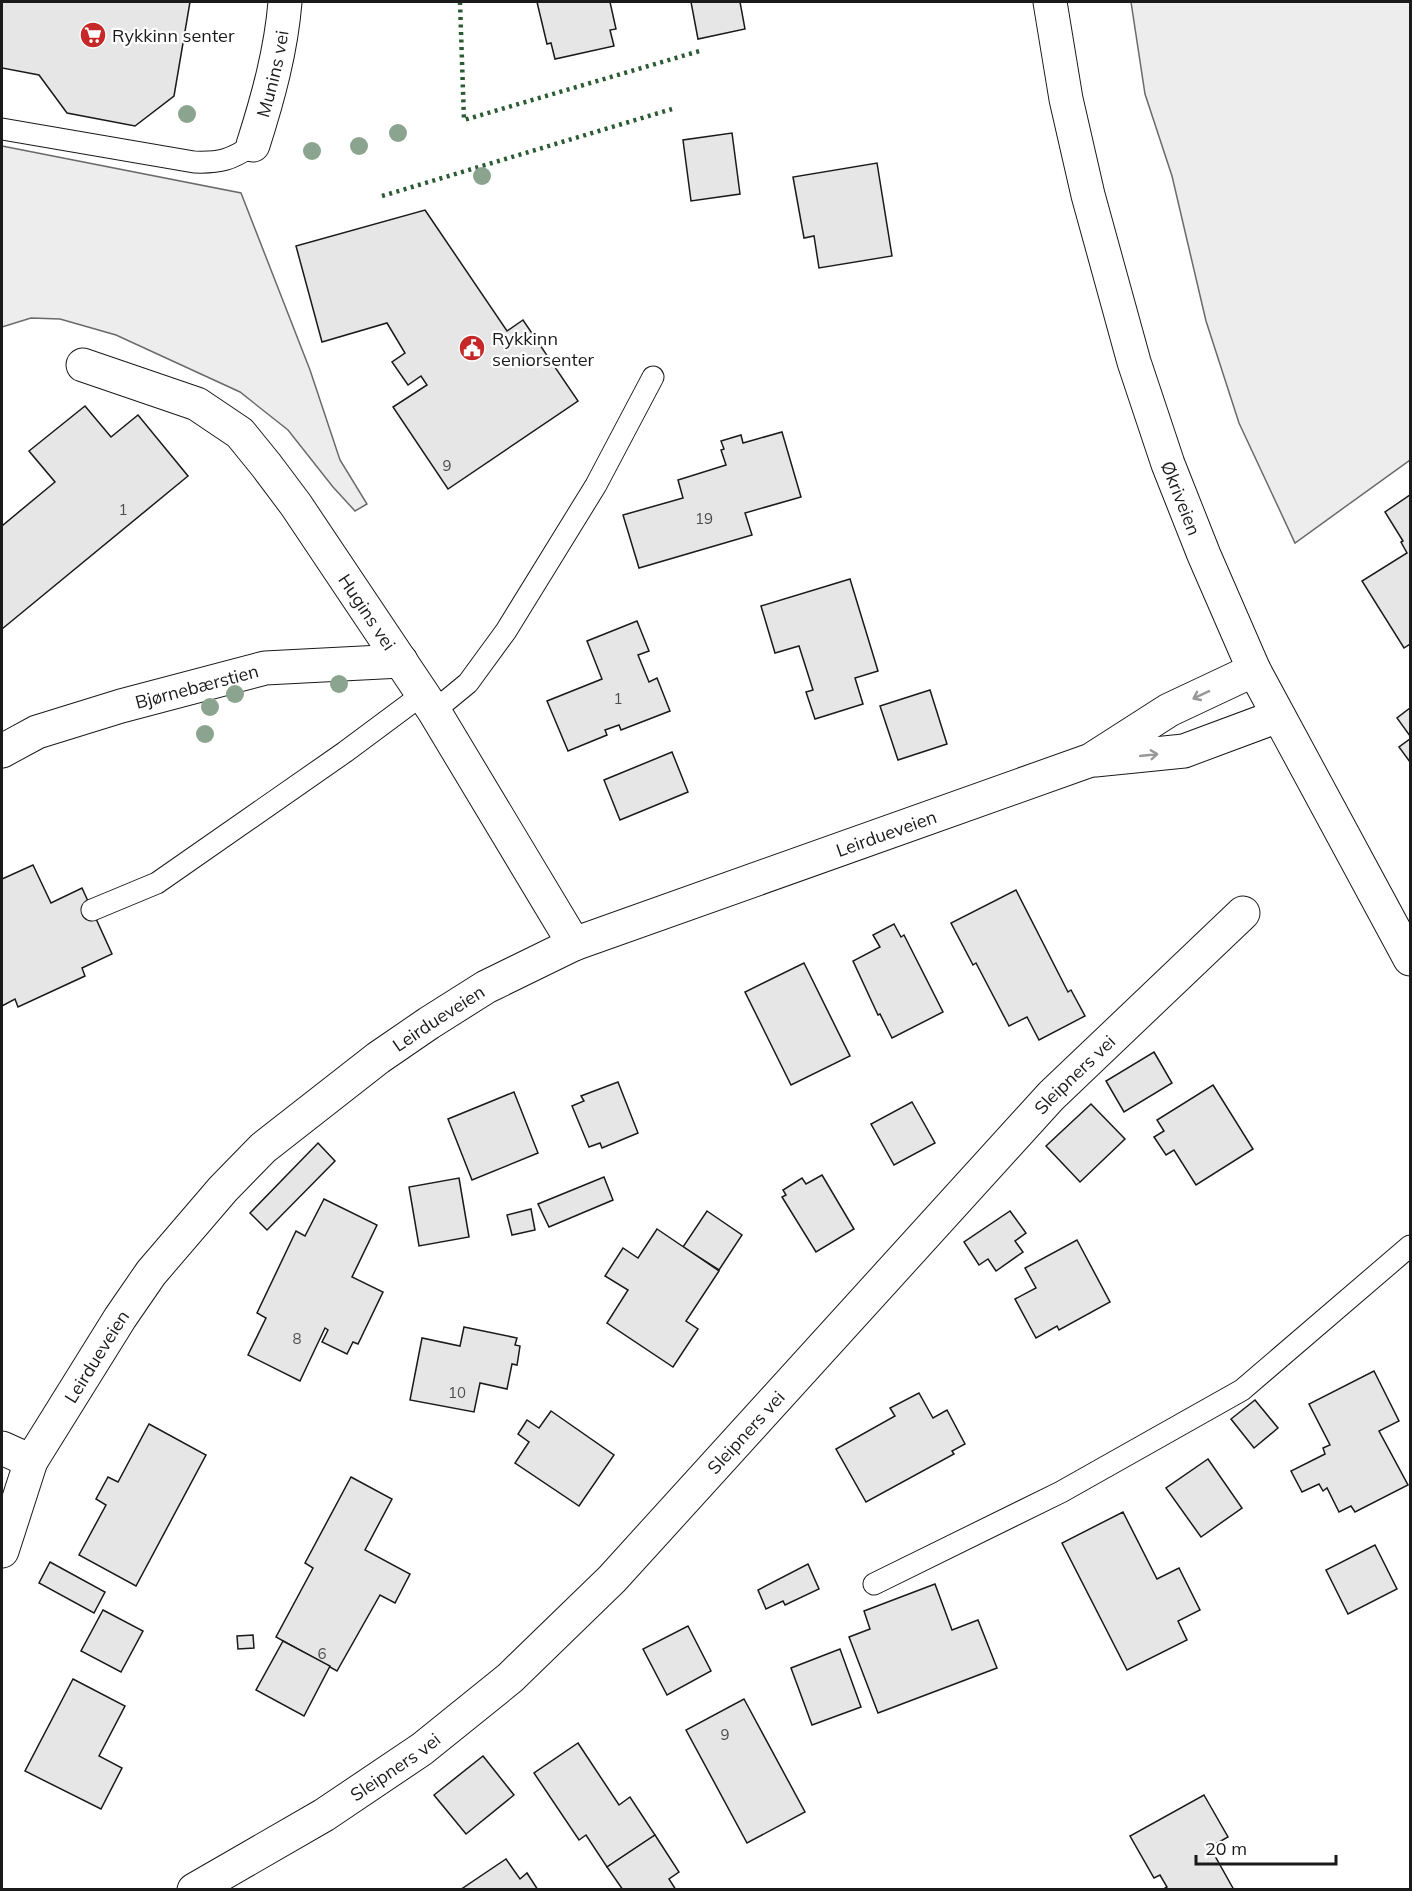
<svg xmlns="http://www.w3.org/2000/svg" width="1412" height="1891" font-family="Mulish,sans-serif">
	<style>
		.green { fill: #ededed; stroke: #6a6a6a; stroke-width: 1.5 }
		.building { fill: #e6e6e6; stroke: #1a1a1a; stroke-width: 1.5 }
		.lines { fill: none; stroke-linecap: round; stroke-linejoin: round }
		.service-casing { stroke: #1a1a1a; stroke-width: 23 }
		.minor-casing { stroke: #1a1a1a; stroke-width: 35 }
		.primary-casing { stroke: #1a1a1a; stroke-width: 35 }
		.service { stroke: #fff; stroke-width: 21 }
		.minor { stroke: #fff; stroke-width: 33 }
		.primary { stroke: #fff; stroke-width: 33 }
		.hedge { stroke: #2b5a34; stroke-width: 4.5; stroke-dasharray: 3 4.5; stroke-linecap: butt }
		.tree { fill: #8aa48f }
		.oneway { stroke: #989898 }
		.labels { text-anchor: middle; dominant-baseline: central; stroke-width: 4.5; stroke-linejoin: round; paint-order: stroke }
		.number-label { font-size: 15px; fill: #4d4d4d }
		.poi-label { font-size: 18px; fill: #1a1a1a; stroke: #fff; text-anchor: start }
		.street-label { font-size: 18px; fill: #1a1a1a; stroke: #fff }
	</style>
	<rect width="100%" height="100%" fill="#fff"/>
	<g class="green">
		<path d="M1131 2H1410V460L1295 543 1239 423 1206 321 1172 176 1145 94Z"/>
		<path d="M2 146 241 193 310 370 340 460 367 504 355 511 333 487 288 430 240 392 116 335 60 319 31 318 2 327Z"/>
	</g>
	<g class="building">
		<path d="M2 2H190L174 96 135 126 67 113 39 75 2 68Z"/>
		<path d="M537 2H610L616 29 610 30 614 46 555 59 551 43 547 44Z"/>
		<path d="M691 2H740L745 29 698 39Z"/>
		<path d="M732 133 740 194 691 201 683 140Z"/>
		<path d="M877 163 892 256 819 268 814 236 804 238 793 177Z"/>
		<path d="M425 210 507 331 523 320 578 401 448 489 393 407 427 385 421 376 408 385 392 362 405 353 387 323 322 342 296 246Z"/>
		<path d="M85 406 111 437 138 415 188 476 2 629V523L3 525 55 482 29 451Z"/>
		<path d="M782 432 801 497 745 513 752 535 639 568 623 515 683 498 678 480 726 465 721 450 724 449 721 441 741 435 743 443Z"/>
		<path d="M1410 495V644L1404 648 1362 581 1407 553 1401 542 1403 541 1385 512Z"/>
		<path d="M850 579 878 671 855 678 863 704 815 719 806 692 813 690 799 646 775 653 761 606Z"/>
		<path d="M637 621 649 651 638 655 649 682 657 678 670 711 621 730 619 725 605 730 607 735 568 751 547 701 602 679 587 641Z"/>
		<path d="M930 690 947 744 898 760 880 706Z"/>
		<path d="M1410 708V736L1397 718Z"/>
		<path d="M1410 739V762L1399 747Z"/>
		<path d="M672 752 688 792 620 820 604 780Z"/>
		<path d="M33 865 51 903 82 888 112 954 82 968 85 976 18 1007 15 999 2 1006V879Z"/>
		<path d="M1016 890 1068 992 1071 990 1085 1016 1039 1040 1027 1017 1009 1026 976 963 973 965 951 923Z"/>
		<path d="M894 924 901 937 904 935 943 1012 892 1038 880 1014 878 1015 853 961 880 947 873 935Z"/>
		<path d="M804 963 850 1056 791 1085 745 992Z"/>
		<path d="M1154 1052 1172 1083 1124 1112 1106 1081Z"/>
		<path d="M618 1082 638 1133 602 1148 600 1143 589 1147 572 1106 584 1101 581 1096Z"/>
		<path d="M1213 1085 1253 1149 1196 1185 1174 1150 1166 1155 1154 1137 1164 1131 1157 1120Z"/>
		<path d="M514 1092 538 1153 472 1180 448 1119Z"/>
		<path d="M912 1102 935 1143 894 1165 871 1124Z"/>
		<path d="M1091 1104 1125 1139 1080 1182 1046 1146Z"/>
		<path d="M318 1143 335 1161 267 1230 250 1213Z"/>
		<path d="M822 1175 854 1229 816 1252 782 1197 786 1195 783 1190 802 1178 806 1184Z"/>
		<path d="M604 1177 613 1200 549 1227 538 1204Z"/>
		<path d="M459 1178 469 1237 419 1246 409 1187Z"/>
		<path d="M324 1199 377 1225 352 1277 383 1292 358 1344 353 1342 347 1354 322 1342 328 1330 325 1328 300 1381 248 1355 266 1318 257 1313 296 1231 305 1236Z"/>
		<path d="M531 1209 535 1230 512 1235 507 1215Z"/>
		<path d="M707 1211 742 1235 719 1270 683 1247Z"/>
		<path d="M1010 1211 1026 1233 1015 1241 1023 1252 996 1271 988 1259 979 1265 964 1242Z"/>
		<path d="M657 1229 719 1271 686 1321 698 1329 673 1367 607 1323 628 1290 605 1276 623 1248 638 1258Z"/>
		<path d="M1077 1240 1110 1302 1059 1330 1057 1326 1036 1338 1015 1299 1036 1288 1025 1268Z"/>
		<path d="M464 1327 517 1338 515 1345 520 1346 517 1365 512 1364 507 1389 480 1383 474 1412 410 1400 422 1338 460 1346Z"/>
		<path d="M1374 1371 1399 1421 1379 1431 1408 1485 1355 1512 1351 1506 1339 1512 1327 1488 1323 1491 1319 1484 1302 1492 1291 1471 1325 1454 1323 1448 1330 1445 1309 1404Z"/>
		<path d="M919 1393 933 1418 947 1410 965 1444 952 1451 954 1454 866 1502 836 1449 895 1416 890 1408Z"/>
		<path d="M1255 1400 1278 1428 1254 1448 1231 1419Z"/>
		<path d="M551 1411 614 1455 579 1506 515 1463 529 1442 518 1434 527 1420 539 1428Z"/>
		<path d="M149 1424 206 1455 136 1586 79 1555 106 1505 96 1499 108 1477 118 1482Z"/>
		<path d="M1208 1459 1242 1508 1201 1537 1166 1488Z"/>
		<path d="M351 1477 392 1499 365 1550 410 1574 395 1603 380 1595 337 1671 276 1637 313 1568 305 1563Z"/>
		<path d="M1123 1512 1157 1579 1179 1568 1200 1610 1178 1621 1187 1640 1127 1670 1062 1543Z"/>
		<path d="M1375 1545 1397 1589 1348 1614 1326 1570Z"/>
		<path d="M50 1562 105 1592 94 1613 39 1583Z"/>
		<path d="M808 1564 819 1589 785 1605 783 1601 766 1609 758 1590Z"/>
		<path d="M935 1584 952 1630 978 1620 997 1668 878 1713 849 1637 870 1629 864 1611Z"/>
		<path d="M103 1610 143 1631 121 1672 81 1651Z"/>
		<path d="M688 1626 711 1671 667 1695 643 1649Z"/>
		<path d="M253 1635 254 1648 238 1649 237 1636Z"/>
		<path d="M283 1641 330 1666 304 1716 256 1690Z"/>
		<path d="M840 1649 861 1707 812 1725 791 1668Z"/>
		<path d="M73 1679 125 1706 99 1756 122 1768 101 1809 25 1771Z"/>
		<path d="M744 1699 805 1812 747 1843 686 1730Z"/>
		<path d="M578 1743 619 1805 630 1797 655 1835 607 1867 586 1835 579 1840 534 1773Z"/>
		<path d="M483 1756 514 1795 466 1834 434 1795Z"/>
		<path d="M1204 1795 1228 1837 1210 1847 1234 1890H1162L1167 1887 1160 1875 1154 1878 1130 1836Z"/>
		<path d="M655 1835 679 1872 669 1879 676 1890H623L607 1867Z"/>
		<path d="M506 1859 520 1879 527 1873 538 1890H460Z"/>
	</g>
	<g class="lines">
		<defs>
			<g id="service">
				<path d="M2 129 194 162C220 163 231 160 253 145"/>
				<path d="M434 711 468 683 506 631 596 485 653 377"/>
				<path d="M92 910 157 883 345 752 423 694"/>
				<path d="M874 1584 1061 1492 1242 1390 1410 1246"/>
			</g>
			<g id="minor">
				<path id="s1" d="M253 145C268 98 281 51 285 2"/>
				<path id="s2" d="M83 365 197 404 240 433 266 465 296 505 434 711 574 944"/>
				<path id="s3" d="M2 751 37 732 121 706 265 668 401 661"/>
				<path d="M1095 760 1184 751 1278 716"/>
				<path d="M2 1448 31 1461"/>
				<path id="s4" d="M2 1551 31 1461 120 1318 151 1273 223 1189 263 1148 378 1058 429 1023 486 987 574 944 1091 760 1169 710 1254 670"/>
				<path id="s5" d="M194 1890 324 1815 422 1749 510 1678 612 1579 1051 1096 1243 913"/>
			</g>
			<g id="primary">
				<path id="s6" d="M1050 2 1066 99 1088 195 1134 362 1168 464 1204 555 1254 670 1410 959"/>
			</g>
		</defs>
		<use href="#service" class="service-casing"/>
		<use href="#minor" class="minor-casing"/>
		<use href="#primary" class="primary-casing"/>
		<use href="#service" class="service"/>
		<use href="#minor" class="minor"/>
		<use href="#primary" class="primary"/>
		<g class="hedge">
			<path d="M460 2 464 120 703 50"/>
			<path d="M382 196 672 109"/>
		</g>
	</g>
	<g class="tree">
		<circle cx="187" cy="114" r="9"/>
		<circle cx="398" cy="133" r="9"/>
		<circle cx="359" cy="146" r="9"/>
		<circle cx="312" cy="151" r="9"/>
		<circle cx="482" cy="176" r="9"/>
		<circle cx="339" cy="684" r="9"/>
		<circle cx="235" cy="694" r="9"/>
		<circle cx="210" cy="707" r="9"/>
		<circle cx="205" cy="734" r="9"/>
	</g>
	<defs><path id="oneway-shaft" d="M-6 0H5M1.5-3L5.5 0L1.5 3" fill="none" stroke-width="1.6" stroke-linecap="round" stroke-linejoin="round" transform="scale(1.5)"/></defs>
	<g class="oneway">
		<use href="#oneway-shaft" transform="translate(1201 695) rotate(155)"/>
		<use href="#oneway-shaft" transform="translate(1149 755) rotate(-6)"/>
	</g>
	<defs>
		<symbol id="supermarket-disc" viewBox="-11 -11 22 22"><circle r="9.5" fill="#c62828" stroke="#fff"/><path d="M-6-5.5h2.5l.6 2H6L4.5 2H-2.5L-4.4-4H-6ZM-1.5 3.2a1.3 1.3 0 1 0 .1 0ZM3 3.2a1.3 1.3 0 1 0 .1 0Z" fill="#fff"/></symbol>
		<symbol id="civic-disc" viewBox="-11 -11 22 22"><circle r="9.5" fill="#c62828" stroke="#fff"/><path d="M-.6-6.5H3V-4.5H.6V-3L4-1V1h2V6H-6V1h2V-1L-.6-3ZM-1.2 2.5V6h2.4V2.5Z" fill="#fff"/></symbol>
	</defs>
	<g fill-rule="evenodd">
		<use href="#supermarket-disc" x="78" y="20" width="30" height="30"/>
		<use href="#civic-disc" x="457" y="333" width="30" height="30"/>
	</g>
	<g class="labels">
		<g class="number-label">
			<text x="447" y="465">9</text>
			<text x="123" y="509">1</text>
			<text x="704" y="518">19</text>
			<text x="618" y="698">1</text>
			<text x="297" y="1338">8</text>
			<text x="457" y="1392">10</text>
			<text x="322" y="1653">6</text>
			<text x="725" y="1734">9</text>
		</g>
		<g class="poi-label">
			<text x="112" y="35">Rykkinn senter</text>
			<text x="492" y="338">Rykkinn<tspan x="492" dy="21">seniorsenter</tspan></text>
		</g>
		<g class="street-label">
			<text stroke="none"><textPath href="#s1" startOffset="74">Munins vei</textPath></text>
			<text stroke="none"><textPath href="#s6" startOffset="514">Økriveien</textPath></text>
			<text stroke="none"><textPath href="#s2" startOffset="392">Hugins vei</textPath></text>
			<text stroke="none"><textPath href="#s3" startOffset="206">Bjørnebærstien</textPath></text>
			<text stroke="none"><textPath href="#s4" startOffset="1190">Leirdueveien</textPath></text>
			<text stroke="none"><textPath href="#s4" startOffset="704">Leirdueveien</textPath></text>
			<text stroke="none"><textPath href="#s5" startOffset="1208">Sleipners vei</textPath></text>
			<text stroke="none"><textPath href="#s4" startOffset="218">Leirdueveien</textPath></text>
			<text stroke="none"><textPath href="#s5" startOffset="722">Sleipners vei</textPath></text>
			<text stroke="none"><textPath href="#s5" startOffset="236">Sleipners vei</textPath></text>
		</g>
	</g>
	<rect width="1412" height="1891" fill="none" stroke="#1a1a1a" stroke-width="6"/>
	<path d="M1196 1855v9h140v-9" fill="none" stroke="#1a1a1a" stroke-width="3"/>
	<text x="1205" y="1855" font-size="18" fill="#1a1a1a" stroke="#ffffff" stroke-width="4.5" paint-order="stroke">20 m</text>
</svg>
